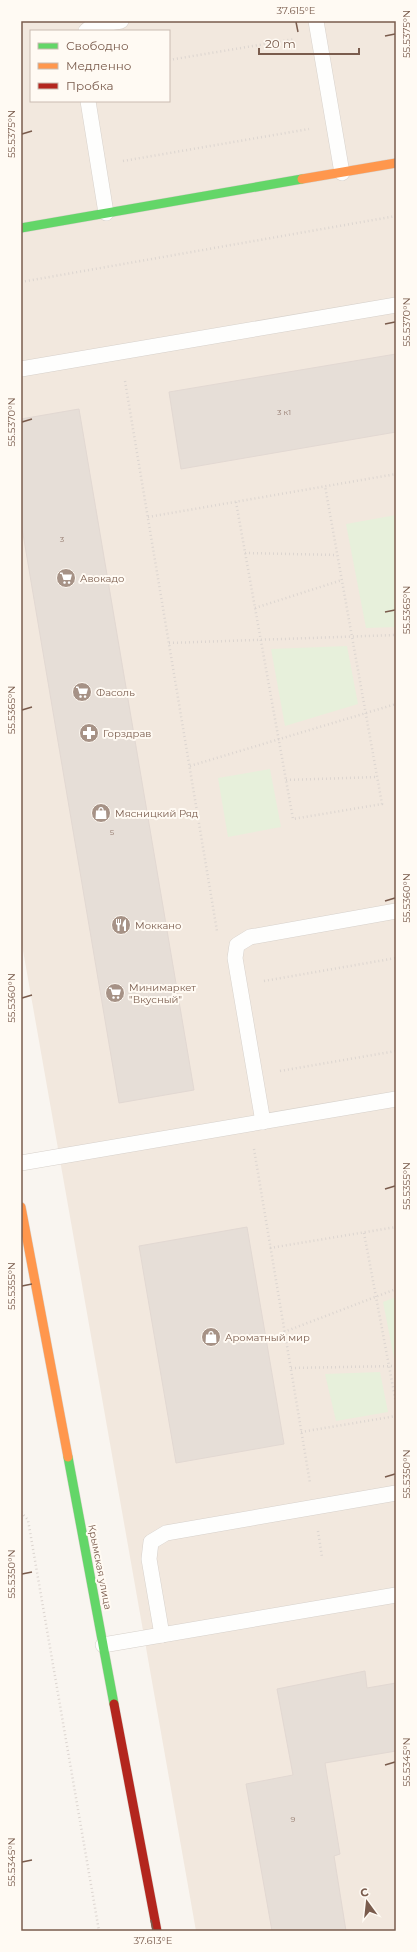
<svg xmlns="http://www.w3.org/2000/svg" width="417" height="1952" font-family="Montserrat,sans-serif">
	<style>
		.residential { fill: #f2e8de; fill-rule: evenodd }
		.green { fill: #e7f0db }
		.building { fill: #e6ded7; stroke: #e2d8d2 }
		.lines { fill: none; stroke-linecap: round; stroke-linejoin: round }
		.lane-casing { stroke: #d7d1cb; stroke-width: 16 }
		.fast-casing { stroke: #d9d2cb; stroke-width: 10 }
		.slow-casing { stroke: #d9d2cb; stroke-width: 10 }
		.jam-casing { stroke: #d9d2cb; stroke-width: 10 }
		.path { stroke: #dcd5d0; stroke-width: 2.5; stroke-dasharray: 1 3; stroke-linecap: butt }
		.lane { stroke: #fefefd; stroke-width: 15 }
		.fast { stroke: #63d668; stroke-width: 9 }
		.slow { stroke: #ff974d; stroke-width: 9 }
		.jam { stroke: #b3261e; stroke-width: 9 }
		.ticks { fill: none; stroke: #7a5c4d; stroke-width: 1.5 }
		.labels { text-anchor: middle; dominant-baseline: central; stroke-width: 4; stroke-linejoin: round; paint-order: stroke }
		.number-label { font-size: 8px; fill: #977e72 }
		.poi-label { font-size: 10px; fill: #7a5c4d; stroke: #fffaf3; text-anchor: start }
		.street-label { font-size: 10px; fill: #7a5c4d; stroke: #fffaf3 }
		.neatline { fill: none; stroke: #7a5c4d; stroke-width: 1.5 }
		.ticks-label { font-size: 10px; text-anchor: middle; fill: #7a5c4d }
	</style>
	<rect width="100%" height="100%" fill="#f9f5f0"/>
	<path class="residential" d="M21 21H396V1931H196L21 939ZM31 31H169V101H31Z"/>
	<g class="green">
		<path d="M396 515V627L366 628 346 524Z"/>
		<path d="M347 646 358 704 285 726 271 649Z"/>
		<path d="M270 769 281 827 228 837 218 778Z"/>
		<path d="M396 1297V1358H394L383 1302Z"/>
		<path d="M380 1372 388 1412 336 1421 325 1374Z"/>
	</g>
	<g class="building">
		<path d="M396 354V432L181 469 169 392Z"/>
		<path d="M79 409 194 1090 119 1103 21 522V419Z"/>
		<path d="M247 1227 284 1444 176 1463 139 1246Z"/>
		<path d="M365 1671 367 1688 396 1683V1751L325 1763 340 1854 334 1856 346 1931H272L246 1784 293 1775 277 1689Z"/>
	</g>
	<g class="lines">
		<defs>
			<g id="lane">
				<path d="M316 21 342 173"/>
				<path d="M86 31 92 26 121 21"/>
				<path d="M88 101 106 213"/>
				<path d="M21 369 396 305"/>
				<path d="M263 1122 235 958 237 945 250 937 396 911"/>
				<path d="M21 1163 396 1099"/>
				<path d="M162 1635 149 1559 151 1542 166 1533 396 1493"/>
				<path d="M103 1645 396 1595"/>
			</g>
			<g id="fast">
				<path d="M21 228 302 179"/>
				<path d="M68 1457 114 1704"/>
			</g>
			<g id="slow">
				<path d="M302 179 396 163"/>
				<path d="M21 1207 68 1457"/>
			</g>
			<path id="jam" d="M114 1704 157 1931"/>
		</defs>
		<use href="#lane" class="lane-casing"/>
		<use href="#fast" class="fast-casing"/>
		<use href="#slow" class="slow-casing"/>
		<use href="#jam" class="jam-casing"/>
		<g class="path">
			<path d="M169 60 295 39"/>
			<path d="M123 161 309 129"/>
			<path d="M21 282 396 216"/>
			<path d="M125 381 217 931"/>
			<path d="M236 502 293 819 382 804 325 486"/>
			<path d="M148 517 396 474"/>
			<path d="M245 553 337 555"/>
			<path d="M255 608 342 580"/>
			<path d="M169 643 396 635"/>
			<path d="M190 766 396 704"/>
			<path d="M286 780 377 777"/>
			<path d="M264 981 396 958"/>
			<path d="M280 1071 396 1051"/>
			<path d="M254 1149 310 1483"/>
			<path d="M364 1233 396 1403"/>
			<path d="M270 1248 396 1227"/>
			<path d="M284 1332 396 1289"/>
			<path d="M291 1368 396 1366"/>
			<path d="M301 1432 396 1416"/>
			<path d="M21 1512 28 1520 99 1931"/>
			<path d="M318 1531 322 1557"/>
		</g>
		<use href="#lane" class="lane"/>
		<use href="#fast" class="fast"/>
		<use href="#slow" class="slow"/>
		<use href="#jam" class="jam"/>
	</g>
	<path class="ticks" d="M296 22 298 32M385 36 395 34M22 134 32 131M385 324 395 322M22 422 32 419M385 612 395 610M22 710 32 707M385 901 395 898M22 998 32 995M385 1189 395 1186M22 1286 32 1284M385 1477 395 1474M22 1574 32 1572M385 1765 395 1762M22 1862 32 1860M151 1920 153 1930"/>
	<defs>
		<symbol id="supermarket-disc" viewBox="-11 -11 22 22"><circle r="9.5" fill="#a69286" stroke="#fffaf3"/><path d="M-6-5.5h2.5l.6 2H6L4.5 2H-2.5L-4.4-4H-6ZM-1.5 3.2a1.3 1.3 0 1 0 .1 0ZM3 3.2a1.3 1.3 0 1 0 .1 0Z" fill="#fff"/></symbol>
		<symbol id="pharmacy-disc" viewBox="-11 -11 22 22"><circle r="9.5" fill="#a69286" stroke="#fffaf3"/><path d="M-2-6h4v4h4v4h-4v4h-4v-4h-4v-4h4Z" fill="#fff"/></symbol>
		<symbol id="shop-disc" viewBox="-11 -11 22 22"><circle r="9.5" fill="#a69286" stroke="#fffaf3"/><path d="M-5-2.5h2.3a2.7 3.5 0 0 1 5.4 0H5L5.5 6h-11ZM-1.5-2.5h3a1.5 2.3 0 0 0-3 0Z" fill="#fff"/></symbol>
		<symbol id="restaurant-disc" viewBox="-11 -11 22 22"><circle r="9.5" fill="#a69286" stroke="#fffaf3"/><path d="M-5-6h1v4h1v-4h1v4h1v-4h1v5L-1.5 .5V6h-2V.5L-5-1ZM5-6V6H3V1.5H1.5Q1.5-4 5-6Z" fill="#fff"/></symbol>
	</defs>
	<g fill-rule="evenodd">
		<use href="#supermarket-disc" x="55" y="567" width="22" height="22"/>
		<use href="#supermarket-disc" x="71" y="681" width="22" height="22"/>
		<use href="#pharmacy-disc" x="78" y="722" width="22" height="22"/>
		<use href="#shop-disc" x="90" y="802" width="22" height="22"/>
		<use href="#restaurant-disc" x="110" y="914" width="22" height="22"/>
		<use href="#supermarket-disc" x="104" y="982" width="22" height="22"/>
		<use href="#shop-disc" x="200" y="1326" width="22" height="22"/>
	</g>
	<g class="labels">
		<g class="number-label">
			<text x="284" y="412">3 к1</text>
			<text x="62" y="539">3</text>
			<text x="112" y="832">5</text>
			<text x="293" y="1819">9</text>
		</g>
		<g class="poi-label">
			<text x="80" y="578">Авокадо</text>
			<text x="96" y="692">Фасоль</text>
			<text x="103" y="733">Горздрав</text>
			<text x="115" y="813">Мясницкий Ряд</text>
			<text x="135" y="925">Моккано</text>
			<text x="129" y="987">Минимаркет<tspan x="129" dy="12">"Вкусный"</tspan></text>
			<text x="225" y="1337">Ароматный мир</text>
		</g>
		<g class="street-label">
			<text transform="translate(100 1567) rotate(79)">Крымская улица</text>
		</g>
	</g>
	<rect width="417" height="1952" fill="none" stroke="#fffaf3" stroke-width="44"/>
	<rect x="30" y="30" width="140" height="72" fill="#fffaf3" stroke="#cabbb1"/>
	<rect x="38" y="43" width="20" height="6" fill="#63d668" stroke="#cabbb1"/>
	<text x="66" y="50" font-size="12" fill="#7a5c4d">Свободно</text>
	<rect x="38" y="63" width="20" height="6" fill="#ff974d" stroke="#cabbb1"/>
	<text x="66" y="70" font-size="12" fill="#7a5c4d">Медленно</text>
	<rect x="38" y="83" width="20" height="6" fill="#b3261e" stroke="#cabbb1"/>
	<text x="66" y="90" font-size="12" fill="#7a5c4d">Пробка</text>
	<g transform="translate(367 1902) rotate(345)" stroke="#fffaf3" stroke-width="3" paint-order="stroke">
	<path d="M0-3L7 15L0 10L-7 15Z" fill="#7a5c4d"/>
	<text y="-6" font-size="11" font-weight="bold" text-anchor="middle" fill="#7a5c4d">С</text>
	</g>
	<path d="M259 48v6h100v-6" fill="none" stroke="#7a5c4d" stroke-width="2"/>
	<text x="265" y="48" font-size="12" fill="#7a5c4d" stroke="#fffaf3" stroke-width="3" paint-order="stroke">20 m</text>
	<rect x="22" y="22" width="373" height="1908" class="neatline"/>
	<g class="ticks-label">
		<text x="296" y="14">37.615°E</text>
		<text transform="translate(406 34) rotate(-90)" y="4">55.5375°N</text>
		<text transform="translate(11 134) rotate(-90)" y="4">55.5375°N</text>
		<text transform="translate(406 322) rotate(-90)" y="4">55.5370°N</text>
		<text transform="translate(11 422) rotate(-90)" y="4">55.5370°N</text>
		<text transform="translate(406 610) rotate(-90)" y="4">55.5365°N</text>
		<text transform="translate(11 710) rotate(-90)" y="4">55.5365°N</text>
		<text transform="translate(406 898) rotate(-90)" y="4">55.5360°N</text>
		<text transform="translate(11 998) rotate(-90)" y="4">55.5360°N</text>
		<text transform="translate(406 1186) rotate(-90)" y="4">55.5355°N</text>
		<text transform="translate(11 1286) rotate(-90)" y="4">55.5355°N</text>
		<text transform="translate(406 1474) rotate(-90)" y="4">55.5350°N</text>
		<text transform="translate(11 1574) rotate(-90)" y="4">55.5350°N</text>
		<text transform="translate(406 1762) rotate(-90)" y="4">55.5345°N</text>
		<text transform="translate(11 1862) rotate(-90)" y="4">55.5345°N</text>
		<text x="153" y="1944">37.613°E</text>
	</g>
</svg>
